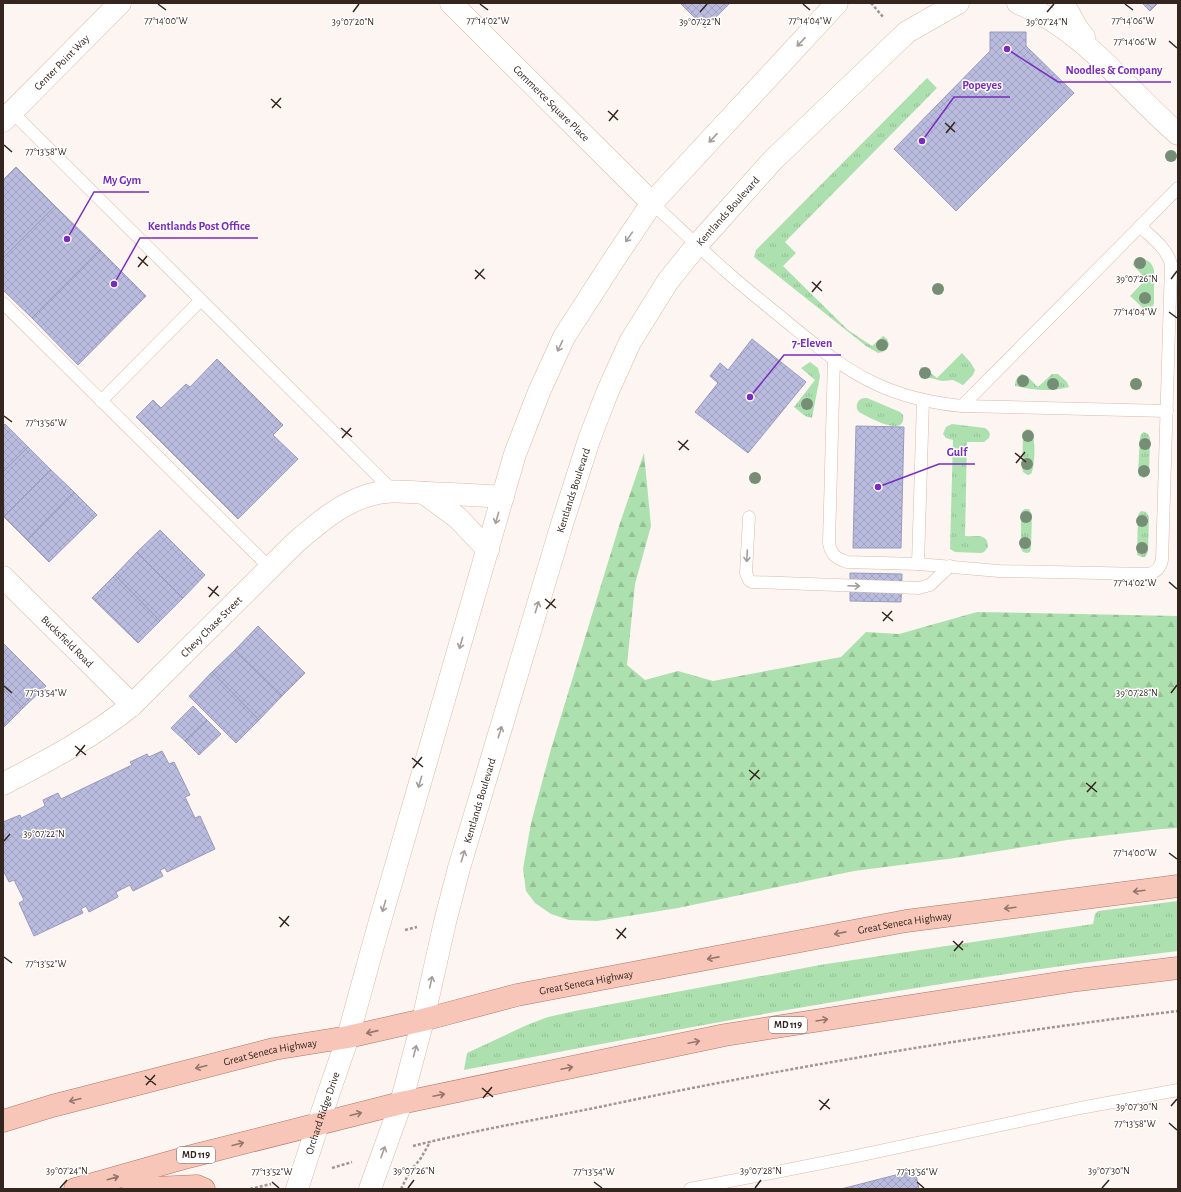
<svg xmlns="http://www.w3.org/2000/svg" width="1181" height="1192" font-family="'Alegreya Sans',sans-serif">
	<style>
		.grass { fill: url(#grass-tufts) }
		.forest { fill: url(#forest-firs) }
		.building { fill: url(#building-cross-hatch); stroke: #989abc }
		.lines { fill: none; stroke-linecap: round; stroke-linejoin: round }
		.lane-casing { stroke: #dcb8a5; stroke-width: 13 }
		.street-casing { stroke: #dcb8a5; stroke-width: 23 }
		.secondary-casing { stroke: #dcb8a5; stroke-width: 23 }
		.primary-casing { stroke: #b07563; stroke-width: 23 }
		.path { stroke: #a19691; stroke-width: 2.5; stroke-dasharray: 3 2; stroke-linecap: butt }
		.lane { stroke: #fff; stroke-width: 12 }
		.street { stroke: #fff; stroke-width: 22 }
		.secondary { stroke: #fff; stroke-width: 22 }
		.primary { stroke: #f7c6b8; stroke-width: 22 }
		.tree { fill: #758e75 }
		.oneway { stroke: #a49d9a }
		.oneway2 { stroke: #96766c }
		.ticks { fill: none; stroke: #34261f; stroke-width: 1.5 }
		.labels { text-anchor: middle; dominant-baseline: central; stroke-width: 3; stroke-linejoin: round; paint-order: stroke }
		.shield { fill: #fff; stroke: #716762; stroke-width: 1 }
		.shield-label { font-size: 10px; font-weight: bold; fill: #34261f }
		.street-label { font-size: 11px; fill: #34261f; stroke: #fff }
		.ticks-label { font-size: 10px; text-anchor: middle; fill: #34261f; stroke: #fff; stroke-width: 3; stroke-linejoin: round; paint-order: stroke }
		.leader { fill: none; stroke: #7b2cbf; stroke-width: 1.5 }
		.callout-dot { fill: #7b2cbf; stroke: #fff; stroke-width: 1.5 }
		.callout-label { font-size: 12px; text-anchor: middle; font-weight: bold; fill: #7b2cbf; stroke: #fff; stroke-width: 3; stroke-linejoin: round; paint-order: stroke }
	</style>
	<defs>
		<pattern id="grass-tufts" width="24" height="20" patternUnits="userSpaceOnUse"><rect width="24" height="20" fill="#ace0ae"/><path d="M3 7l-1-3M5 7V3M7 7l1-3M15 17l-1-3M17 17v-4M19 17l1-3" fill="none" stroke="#95c095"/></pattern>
		<pattern id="forest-firs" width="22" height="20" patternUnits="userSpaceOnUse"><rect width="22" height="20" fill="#ace0ae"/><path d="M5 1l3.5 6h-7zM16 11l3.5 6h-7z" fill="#95c095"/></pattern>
		<pattern id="building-cross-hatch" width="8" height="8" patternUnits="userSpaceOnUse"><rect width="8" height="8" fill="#b9bcdf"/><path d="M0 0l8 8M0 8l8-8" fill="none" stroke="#a0a1bf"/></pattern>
	</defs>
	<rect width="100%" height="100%" fill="#fdf5f1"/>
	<g class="grass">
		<path d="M927 78 937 88 785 242 796 253 783 266 848 330 872 346 883 336 887 339 889 344C888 350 884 352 878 353L866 346 754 257 756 250Z"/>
		<path d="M1139 258C1147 259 1152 262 1154 270V303L1152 308 1150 309 1143 308 1130 296 1146 279 1133 265 1134 261Z"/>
		<path d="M962 353 971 363 975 370 973 375 963 385 953 380 942 381 919 375 921 367 926 369 937 378Z"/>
		<path d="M810 362 818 368 820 376 812 418 805 416 794 407 815 380 801 368Z"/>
		<path d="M1022 374 1027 376 1038 387 1052 374H1058L1067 382 1069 387C1052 392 1033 390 1015 386 1015 380 1017 377 1022 374Z"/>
		<path d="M864 398H867L900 412 903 415C907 439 868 417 859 412L857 409C856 404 858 399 864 398Z"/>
		<path d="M952 424 985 428C989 431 991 433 989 438L984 442H967L965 536C975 537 988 532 988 547L984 552 981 553 955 552 950 549 953 440 946 438 943 434 946 427Z"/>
		<path d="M1027 429 1031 430C1036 437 1035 467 1031 474L1028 475 1023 472 1022 467 1023 435 1024 432Z"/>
		<path d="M1144 432 1148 434 1150 438 1149 472 1148 475 1144 478 1139 476 1138 473 1140 437 1142 433Z"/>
		<path d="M1025 509H1029L1032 515 1031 548 1030 552 1027 553 1023 552 1021 549V514L1022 511Z"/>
		<path d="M1141 511 1146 512 1149 517 1148 552 1145 557H1142L1137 555V553L1138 515Z"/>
		<path d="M1178 901V951C938 979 701 1025 464 1070L467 1053 527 1025 548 1017 575 1011 820 965 1093 924 1095 914 1098 911Z"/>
	</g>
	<path class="forest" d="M644 453 651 526 635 584 627 665 645 680 678 671 713 681 841 657 866 632 899 634 977 612 1178 616V828L1161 829 1067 840 955 858 854 871 678 908 597 921 569 920 551 914 535 903 526 891 523 869 531 823 551 749 620 523Z"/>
	<g class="building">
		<path d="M680 3H730L705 28Z"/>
		<path d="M1142 3H1158L1150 11Z"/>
		<path d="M990 32H1026V46L1074 93 956 211 894 149 990 51Z"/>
		<path d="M16 167 55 206 3 258V180Z"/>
		<path d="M55 206 100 250 32 318 3 290V258Z"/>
		<path d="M100 250 146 296 78 365 32 318Z"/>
		<path d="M752 339 806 382 748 453 695 412 718 383 710 376 720 363 728 370Z"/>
		<path d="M217 359 283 425 273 435 298 459 238 519 136 417 153 400 161 408 186 384 190 387Z"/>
		<path d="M5 424 28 447 3 472V426Z"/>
		<path d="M856 426 904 427 901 548H853Z"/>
		<path d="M28 447 51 470 4 517 3 472Z"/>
		<path d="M51 470 74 492 27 540 4 517Z"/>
		<path d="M74 492 97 515 49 562 27 540Z"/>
		<path d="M160 530 205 575 183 598 137 552Z"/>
		<path d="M137 552 183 598 160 621 115 575Z"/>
		<path d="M850 573 902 574 901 602 850 601Z"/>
		<path d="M115 575 160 621 138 643 92 598Z"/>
		<path d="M258 626 305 673 282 696 235 650Z"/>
		<path d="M3 643 46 686 23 708 3 688Z"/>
		<path d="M235 650 282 696 259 720 212 672Z"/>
		<path d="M212 672 259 720 236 743 189 696Z"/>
		<path d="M3 688 23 708 3 728Z"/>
		<path d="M193 706 207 720 185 741 171 728Z"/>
		<path d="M207 720 221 734 199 755 185 741Z"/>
		<path d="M162 751 169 764 174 762 190 795 185 797 195 818 200 816 215 849 167 872 165 868 160 870 163 876 133 891 130 885 116 892 118 897 89 912 86 906 81 909 83 913 34 936 19 903 24 900 14 880 9 882 3 870V828L5 827 3 822 20 815 21 818 45 806 43 800 58 793 61 799 132 765 130 762 147 754 149 757Z"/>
		<path d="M915 1170 919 1189H841Z"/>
	</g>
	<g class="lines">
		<defs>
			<g id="lane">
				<path d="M12 112 393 491"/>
				<path d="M652 203C678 227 703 251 728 273 747 290 768 306 787 322 814 344 842 368 874 383 901 396 931 403 962 406L1167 411"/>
				<path d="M3 303 270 568"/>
				<path d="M834 359 829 543C831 555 836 558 847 562L918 564 923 400"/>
				<path d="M101 401 201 300"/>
				<path d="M962 406 1178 188"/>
				<path d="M749 517 746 573 749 580 752 582 919 588 930 585 950 566"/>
				<path d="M918 564 999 571 1147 574C1155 573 1160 569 1162 560L1171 264C1167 248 1151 237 1140 226"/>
				<path d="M690 1189 852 1157 1080 1108 1178 1090"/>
			</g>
			<g id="street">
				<path id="s1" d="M451 3 652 203"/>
				<path d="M1018 3C1084 29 1126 89 1178 134"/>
				<path d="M1063 3 1077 28 1084 37"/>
				<path id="s2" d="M3 121 120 3"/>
				<path d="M424 493 458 518 488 550"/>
				<path id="s3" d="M3 577 132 705"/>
				<path id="s4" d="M3 784C47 761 93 737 132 705L295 543C317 524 339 505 366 496 388 489 405 492 427 493 452 494 477 495 503 497"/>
			</g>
			<g id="secondary">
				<path id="s5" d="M297 1189 318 1124 348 1037 376 935 515 454 539 392 564 337 613 261 652 203 837 3"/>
				<path id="s6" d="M370 1189 401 1103 423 1020 445 922 459 868 562 524 589 440 607 393 630 342 668 281 697 245 773 160 907 32 958 3"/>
			</g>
			<g id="primary">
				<path id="s7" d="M3 1121 52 1106 274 1049 348 1037 423 1020 517 995 906 921 1178 886"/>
				<path d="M75 1189 188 1157 401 1103 725 1035 1078 980 1178 968"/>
				<path d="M133 1189 197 1186 204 1189"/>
			</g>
		</defs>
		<use href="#lane" class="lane-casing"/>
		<use href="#street" class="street-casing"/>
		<use href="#secondary" class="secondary-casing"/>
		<use href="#primary" class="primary-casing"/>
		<g class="path">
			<path d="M871 3 884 18"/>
			<path d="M405 930 417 927"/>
			<path d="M413 1146C476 1130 541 1119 604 1106 794 1066 986 1034 1178 1011"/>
			<path d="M332 1168 352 1162"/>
			<path d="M250 1189 271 1184"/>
			<path d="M401 1189 409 1173 421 1158 430 1142"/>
		</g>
		<use href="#lane" class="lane"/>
		<use href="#street" class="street"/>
		<use href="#secondary" class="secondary"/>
		<use href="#primary" class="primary"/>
	</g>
	<g class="tree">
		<circle cx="1171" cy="156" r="6"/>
		<circle cx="1140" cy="263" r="6"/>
		<circle cx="938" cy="289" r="6"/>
		<circle cx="1145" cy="298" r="6"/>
		<circle cx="882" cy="345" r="6"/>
		<circle cx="925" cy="373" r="6"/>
		<circle cx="1023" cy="381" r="6"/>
		<circle cx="1053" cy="384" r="6"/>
		<circle cx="1136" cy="384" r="6"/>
		<circle cx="807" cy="404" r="6"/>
		<circle cx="1028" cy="436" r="6"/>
		<circle cx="1145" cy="444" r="6"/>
		<circle cx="1027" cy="464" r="6"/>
		<circle cx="1144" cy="471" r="6"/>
		<circle cx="755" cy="478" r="6"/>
		<circle cx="1026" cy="517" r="6"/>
		<circle cx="1142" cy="521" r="6"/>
		<circle cx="1025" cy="543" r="6"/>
		<circle cx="1142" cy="548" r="6"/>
	</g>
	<defs><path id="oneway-shaft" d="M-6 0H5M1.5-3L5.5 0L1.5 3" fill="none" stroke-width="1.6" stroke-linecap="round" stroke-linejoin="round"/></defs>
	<g class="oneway">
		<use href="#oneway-shaft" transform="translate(801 42) rotate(133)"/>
		<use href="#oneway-shaft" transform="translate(713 138) rotate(133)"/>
		<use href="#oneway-shaft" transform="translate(629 237) rotate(125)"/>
		<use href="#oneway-shaft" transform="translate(560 346) rotate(115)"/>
		<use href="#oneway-shaft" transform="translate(497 518) rotate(106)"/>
		<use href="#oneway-shaft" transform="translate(747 556) rotate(93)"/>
		<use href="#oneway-shaft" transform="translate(854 586) rotate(2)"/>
		<use href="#oneway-shaft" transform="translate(537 607) rotate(-73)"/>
		<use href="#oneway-shaft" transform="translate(461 643) rotate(106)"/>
		<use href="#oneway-shaft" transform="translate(500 732) rotate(-73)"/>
		<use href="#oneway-shaft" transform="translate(420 782) rotate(106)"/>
		<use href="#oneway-shaft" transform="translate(463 856) rotate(-73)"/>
		<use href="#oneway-shaft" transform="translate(384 906) rotate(106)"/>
		<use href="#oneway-shaft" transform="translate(431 982) rotate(-77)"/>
		<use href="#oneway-shaft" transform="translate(415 1051) rotate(-75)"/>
		<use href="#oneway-shaft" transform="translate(383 1152) rotate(-70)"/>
	</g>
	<g class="oneway2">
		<use href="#oneway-shaft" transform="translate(1139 891) rotate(173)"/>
		<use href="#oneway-shaft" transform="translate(1010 908) rotate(173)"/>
		<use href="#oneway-shaft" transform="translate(840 933) rotate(169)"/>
		<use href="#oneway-shaft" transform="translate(713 958) rotate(169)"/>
		<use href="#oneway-shaft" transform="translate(822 1020) rotate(-9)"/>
		<use href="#oneway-shaft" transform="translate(372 1032) rotate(167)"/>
		<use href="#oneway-shaft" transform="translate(694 1042) rotate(-12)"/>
		<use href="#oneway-shaft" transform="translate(201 1067) rotate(166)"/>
		<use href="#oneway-shaft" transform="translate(567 1068) rotate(-12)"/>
		<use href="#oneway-shaft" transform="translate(439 1095) rotate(-12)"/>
		<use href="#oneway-shaft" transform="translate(75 1100) rotate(166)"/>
		<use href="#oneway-shaft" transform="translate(356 1114) rotate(-14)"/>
		<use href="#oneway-shaft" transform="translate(238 1144) rotate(-14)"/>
		<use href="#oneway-shaft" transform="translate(113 1178) rotate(-16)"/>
	</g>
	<path class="ticks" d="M158 4 166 10M480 4 488 10M803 4 810 10M1125 4 1133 10M353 12 359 4M700 12 707 4M1047 12 1054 4M1169 41 1177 48M271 99 281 108M272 108 281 98M608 111 618 120M609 121 618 110M945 123 955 132M946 133 955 122M4 145 12 152M138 257 148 266M138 267 147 256M475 270 485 279M475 279 484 269M1171 279 1177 271M812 282 822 291M812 292 821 281M1169 312 1177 318M4 416 12 422M341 428 352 437M342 438 351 428M678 441 689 450M679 450 688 440M1015 453 1026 462M1016 463 1025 452M1169 582 1177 589M208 587 219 596M209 597 218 586M545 599 556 608M546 609 555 599M882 612 893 621M883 621 892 611M4 686 12 693M1171 693 1177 685M75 746 86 755M76 756 85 745M412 758 423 767M413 768 422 757M749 770 760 779M750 780 759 770M1086 783 1097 792M1087 792 1096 782M4 841 10 834M1169 853 1177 859M279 917 289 926M280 927 289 916M616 929 626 938M617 939 626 928M953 941 963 950M954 951 963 941M4 957 12 963M145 1076 156 1085M146 1085 155 1075M482 1088 493 1097M483 1098 492 1087M819 1100 830 1109M1171 1106 1177 1099M820 1110 829 1099M1169 1123 1177 1130M272 1182 279 1188M594 1182 602 1188M917 1182 924 1188M60 1188 67 1180M408 1188 414 1180M755 1188 761 1180M1102 1188 1109 1180"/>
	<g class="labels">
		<g class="shield">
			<rect x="769" y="1017" width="38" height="16" rx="3"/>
			<rect x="177" y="1147" width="38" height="16" rx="3"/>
		</g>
		<g class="shield-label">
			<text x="788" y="1025">MD 119</text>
			<text x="196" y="1155">MD 119</text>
		</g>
		<g class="street-label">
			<text stroke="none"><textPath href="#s2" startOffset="83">Center Point Way</textPath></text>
			<text stroke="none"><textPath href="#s1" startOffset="142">Commerce Square Place</textPath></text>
			<text stroke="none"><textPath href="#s6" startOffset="1051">Kentlands Boulevard</textPath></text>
			<text stroke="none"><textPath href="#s6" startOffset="728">Kentlands Boulevard</textPath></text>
			<text stroke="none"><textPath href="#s4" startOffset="263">Chevy Chase Street</textPath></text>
			<text stroke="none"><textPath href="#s3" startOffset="91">Bucksfield Road</textPath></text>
			<text stroke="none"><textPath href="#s6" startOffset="404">Kentlands Boulevard</textPath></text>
			<text stroke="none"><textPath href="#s7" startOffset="924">Great Seneca Highway</textPath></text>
			<text stroke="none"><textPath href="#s7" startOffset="600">Great Seneca Highway</textPath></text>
			<text stroke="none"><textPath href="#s7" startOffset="276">Great Seneca Highway</textPath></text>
			<text stroke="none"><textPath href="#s5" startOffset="80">Orchard Ridge Drive</textPath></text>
		</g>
	</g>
	<g class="ticks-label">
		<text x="166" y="24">77°14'00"W</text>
		<text x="488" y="24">77°14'02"W</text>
		<text x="810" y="24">77°14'04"W</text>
		<text x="1133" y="24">77°14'06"W</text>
		<text x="353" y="25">39°07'20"N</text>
		<text x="700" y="25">39°07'22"N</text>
		<text x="1047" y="25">39°07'24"N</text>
		<text x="1135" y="45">77°14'06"W</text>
		<text x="46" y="155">77°13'58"W</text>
		<text x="1137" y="282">39°07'26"N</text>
		<text x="1135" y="315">77°14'04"W</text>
		<text x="46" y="426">77°13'56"W</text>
		<text x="1135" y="586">77°14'02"W</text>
		<text x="1137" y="696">39°07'28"N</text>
		<text x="46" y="696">77°13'54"W</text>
		<text x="44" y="837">39°07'22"N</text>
		<text x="1135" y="856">77°14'00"W</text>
		<text x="46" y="967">77°13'52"W</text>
		<text x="1137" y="1110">39°07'30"N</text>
		<text x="1135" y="1127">77°13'58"W</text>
		<text x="67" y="1174">39°07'24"N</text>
		<text x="414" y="1174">39°07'26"N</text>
		<text x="761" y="1174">39°07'28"N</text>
		<text x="1109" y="1174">39°07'30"N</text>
		<text x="272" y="1175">77°13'52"W</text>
		<text x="594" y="1175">77°13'54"W</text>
		<text x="917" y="1175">77°13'56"W</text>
	</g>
	<path class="leader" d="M1007 49L1058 82H1171M922 141L954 97H1010M67 239L94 192H149M114 284L140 238H258M750 397L784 355H841M878 487L939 464H975"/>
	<g class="callout-dot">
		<circle cx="1007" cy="49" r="4"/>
		<circle cx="922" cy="141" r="4"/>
		<circle cx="67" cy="239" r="4"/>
		<circle cx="114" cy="284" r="4"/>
		<circle cx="750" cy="397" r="4"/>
		<circle cx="878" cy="487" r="4"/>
	</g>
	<g class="callout-label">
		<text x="1114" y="74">Noodles &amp; Company</text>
		<text x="982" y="89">Popeyes</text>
		<text x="122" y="184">My Gym</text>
		<text x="199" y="230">Kentlands Post Office</text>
		<text x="812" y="347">7-Eleven</text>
		<text x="957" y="456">Gulf</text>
	</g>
	<rect width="1181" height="1192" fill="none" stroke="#34261f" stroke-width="8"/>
</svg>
